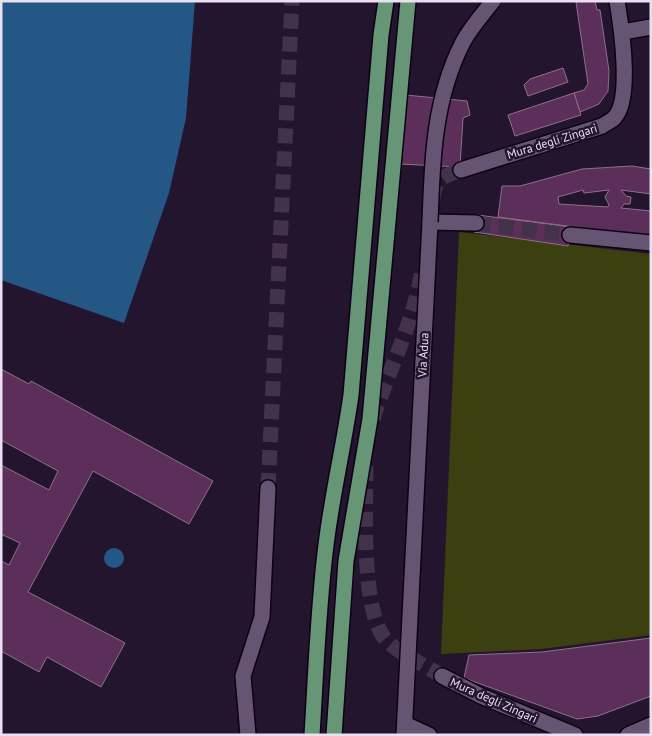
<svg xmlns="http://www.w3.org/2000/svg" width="652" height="736" font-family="'PT Sans',sans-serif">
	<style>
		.green { fill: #3c3f0f }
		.water { fill: #245785 }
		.building { fill: #5c2e5a; stroke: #8c718a; fill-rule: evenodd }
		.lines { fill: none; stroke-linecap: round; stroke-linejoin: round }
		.minor-tunnel { stroke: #42334b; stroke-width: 15; stroke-dasharray: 15 8; stroke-linecap: butt }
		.minor-casing { stroke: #0d0215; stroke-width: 18 }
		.secondary-casing { stroke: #0d0215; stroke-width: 18 }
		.trunk-casing { stroke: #0d0215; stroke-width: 18 }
		.minor { stroke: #665572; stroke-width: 15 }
		.secondary { stroke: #665572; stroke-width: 15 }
		.trunk { stroke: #669676; stroke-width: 15 }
		.secondary-bridge-casing { stroke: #0d0215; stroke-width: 18; stroke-linecap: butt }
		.trunk-bridge-casing { stroke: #0d0215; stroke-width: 18; stroke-linecap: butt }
		.secondary-bridge { stroke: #665572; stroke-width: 15 }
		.trunk-bridge { stroke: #669676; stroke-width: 15 }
		.labels { text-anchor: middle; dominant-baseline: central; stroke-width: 5; stroke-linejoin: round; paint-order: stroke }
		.street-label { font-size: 12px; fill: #e9e0f1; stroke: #24152e }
	</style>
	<rect width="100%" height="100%" fill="#24152e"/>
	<path class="green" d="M459 232 651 254V635L542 649 441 654Z"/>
	<g class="water">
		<path d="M1 1H195L186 118 169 193 124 323 1 280Z"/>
		<circle cx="114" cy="558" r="10"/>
	</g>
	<g class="building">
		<path d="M595 1 597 10H600L609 71 608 91 599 104 580 112 574 93 584 90 588 84 576 2Z"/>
		<path d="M563 68 568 82 528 96 524 85 530 79Z"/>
		<path d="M574 93 581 115 515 136 508 115Z"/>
		<path d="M406 95 467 101 470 115 463 118 460 167 400 164Z"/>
		<path d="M632 166 651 169V194L621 190 626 196 631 197 630 204H624L621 208 651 211V237L498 217 502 186H520L582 169ZM583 190 584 193 609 190 605 197 609 205 608 207 559 204 558 197Z"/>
		<path d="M477 215 571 227 568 246 474 232Z"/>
		<path d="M1 369 29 384 31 381 213 481 189 524 93 471 28 592 125 643 101 687 47 657 39 672 1 651V561L9 565 20 543 1 534V465L49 490 58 471 1 440Z"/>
		<path d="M651 638V696L598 716 577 719 464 678 469 655 542 652Z"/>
	</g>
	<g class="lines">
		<g class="minor-tunnel">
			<path d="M433 198C436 177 442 177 461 170"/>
			<path d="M476 223 570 235"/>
			<path d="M373 419C389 369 414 322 422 270"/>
			<path d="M366 466C366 503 360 614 387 641 400 654 426 666 442 676"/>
			<path d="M268 488 292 1"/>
		</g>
		<defs>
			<g id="minor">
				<path d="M623 32 651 27"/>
				<path d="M461 170 602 126C606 123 612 121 615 117 632 98 621 25 617 1"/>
				<path d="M430 222 476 223"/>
				<path d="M570 235 651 243"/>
				<path d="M442 676 481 696 575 735"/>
				<path d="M248 735 243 676 262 617 268 488"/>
				<path d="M628 735 651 725"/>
			</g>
			<g id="secondary">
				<path d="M405 724 429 735"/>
				<path d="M404 735 430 222"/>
			</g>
			<path id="trunk" d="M312 735C316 671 318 608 326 545 332 495 344 445 351 395L381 35 386 1"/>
		</defs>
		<use href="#minor" class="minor-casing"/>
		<use href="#secondary" class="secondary-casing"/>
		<use href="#trunk" class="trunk-casing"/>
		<use href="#minor" class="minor"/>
		<use href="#secondary" class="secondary"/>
		<use href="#trunk" class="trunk"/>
		<defs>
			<path id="secondary-bridge" d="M430 222C432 160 434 98 463 42 471 27 483 14 493 1"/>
			<path id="trunk-bridge" d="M334 735 346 561 370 419 408 1"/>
		</defs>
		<use href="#secondary-bridge" class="secondary-bridge-casing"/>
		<use href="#trunk-bridge" class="trunk-bridge-casing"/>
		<use href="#secondary-bridge" class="secondary-bridge"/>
		<use href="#trunk-bridge" class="trunk-bridge"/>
	</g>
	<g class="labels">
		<g class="street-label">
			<text transform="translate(552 141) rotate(-17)">Mura degli Zingari</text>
			<text transform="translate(423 355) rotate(-87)">Via Adua</text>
			<text transform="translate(494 700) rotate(24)">Mura degli Zingari</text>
		</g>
	</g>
	<rect width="652" height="736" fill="none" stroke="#e9e0f1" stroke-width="5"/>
</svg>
